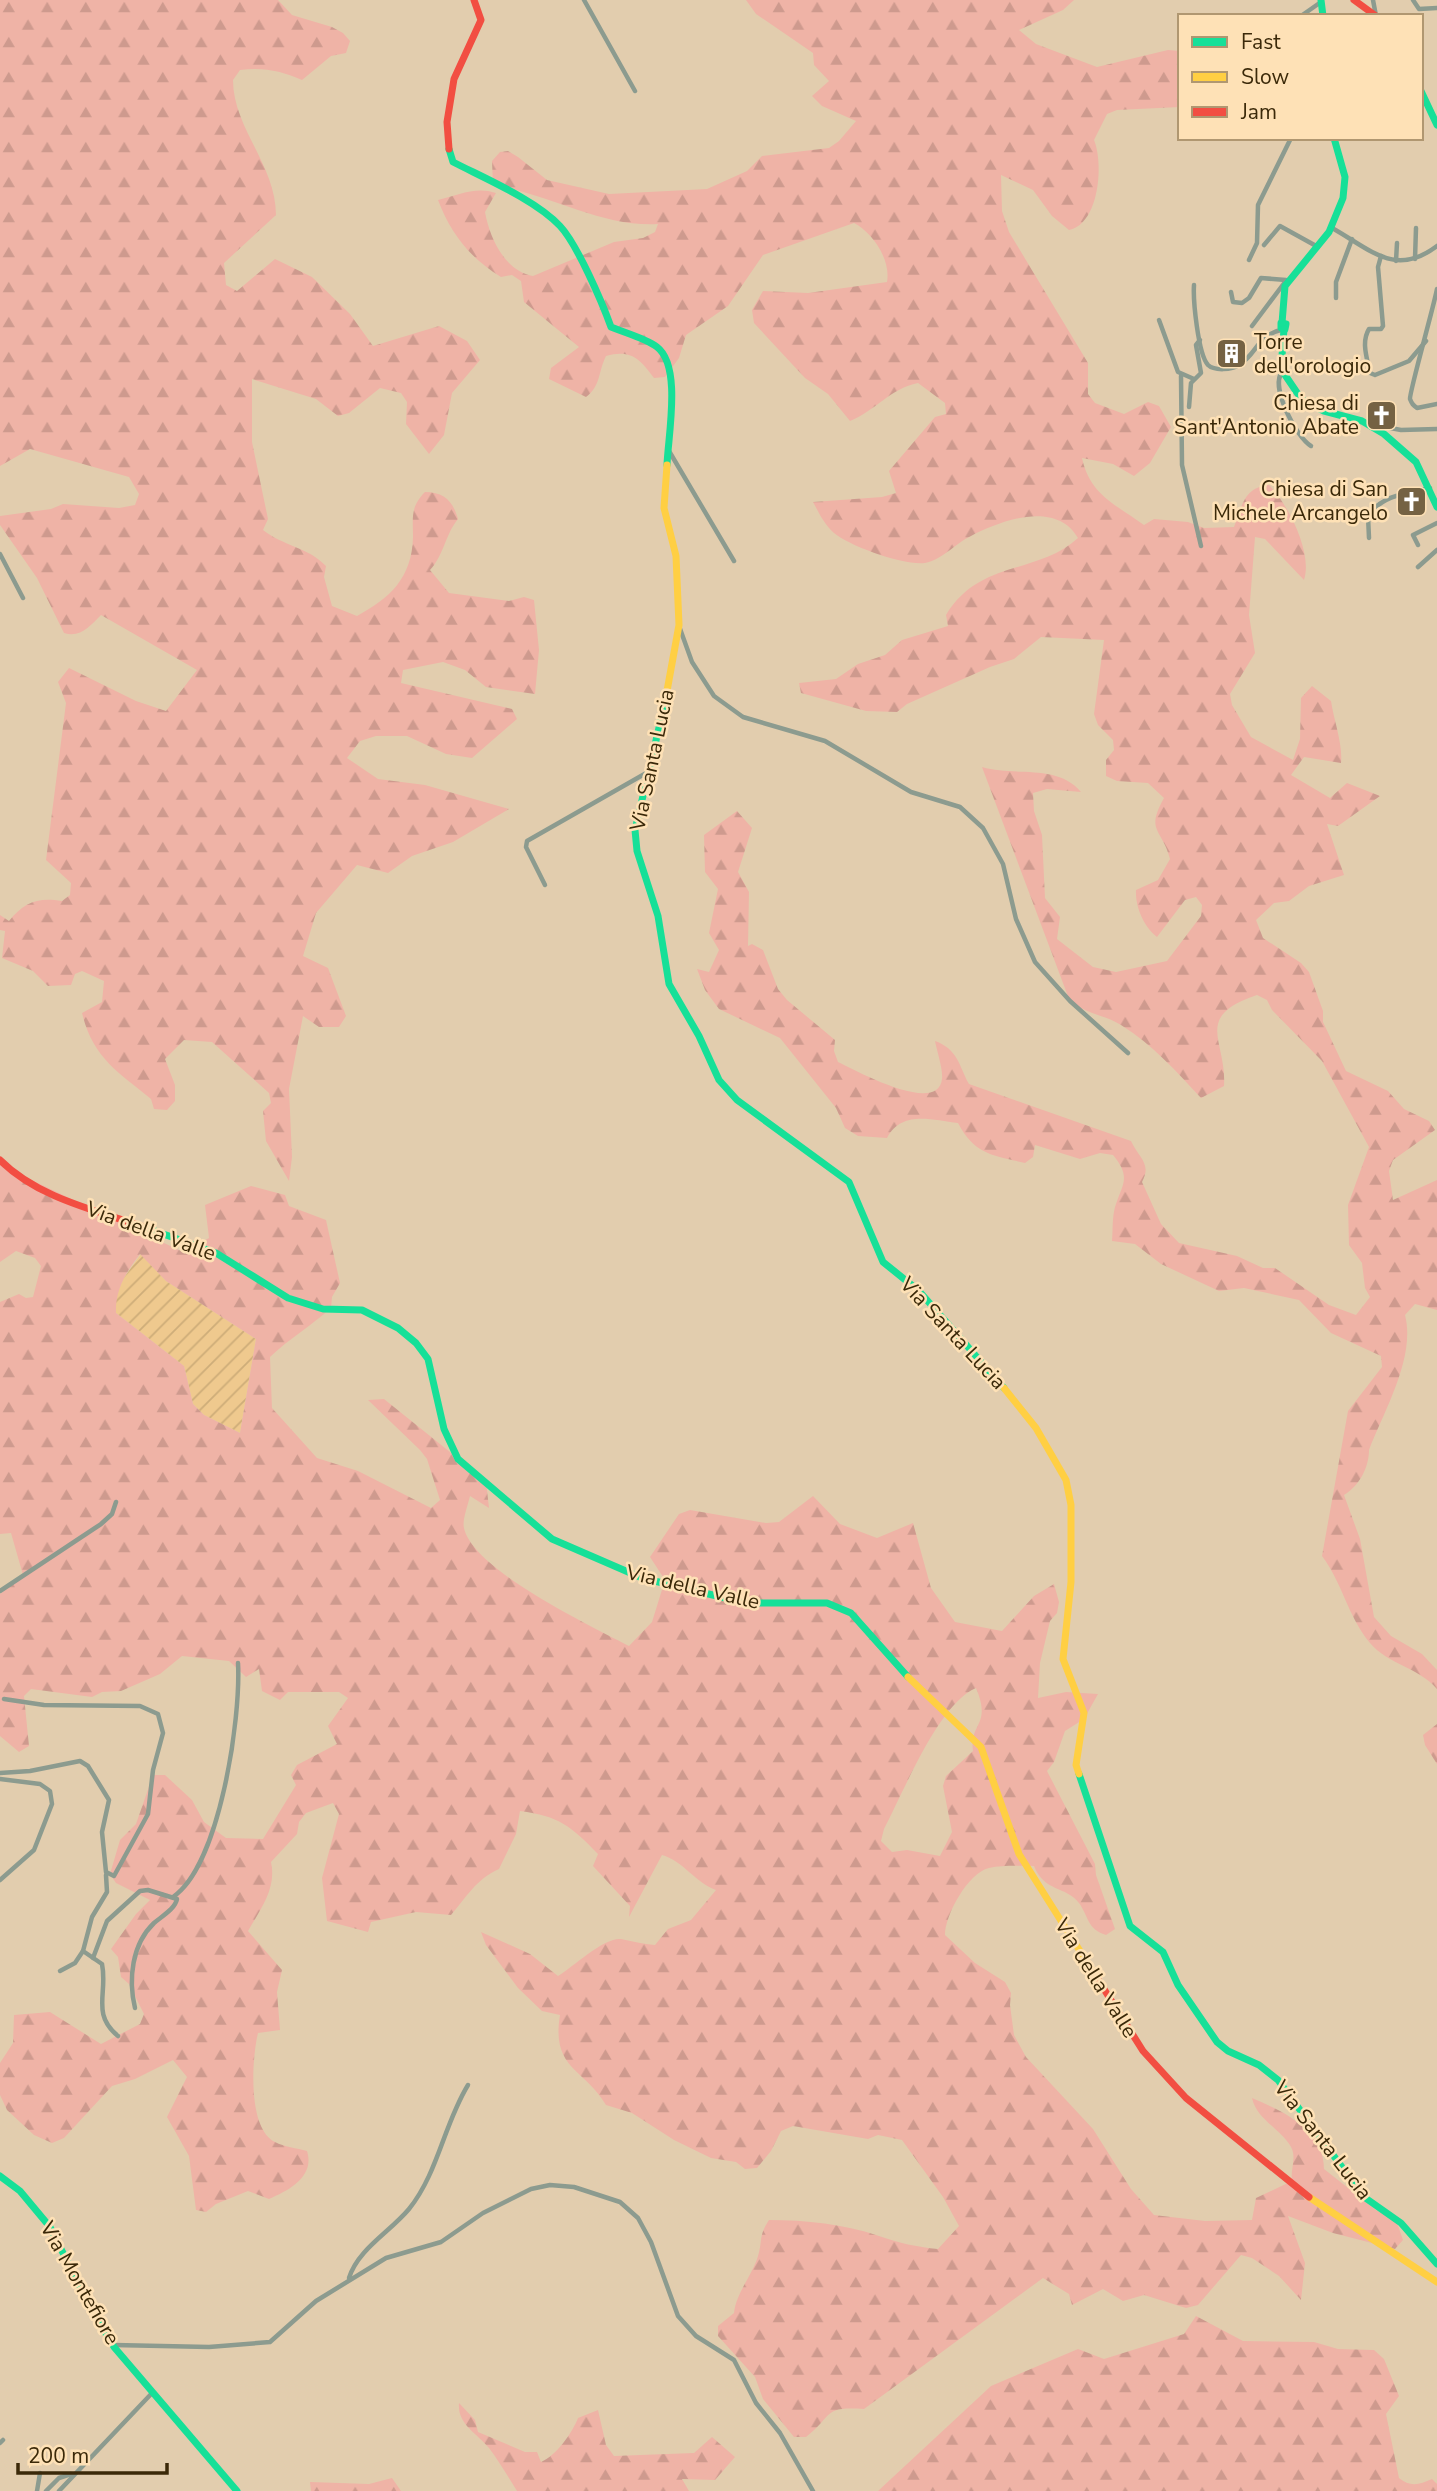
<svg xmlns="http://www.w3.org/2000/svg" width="1437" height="2491" font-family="'Nunito Sans',sans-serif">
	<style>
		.industrial { fill: url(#industrial-furrows) }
		.forest { fill: url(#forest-firs); fill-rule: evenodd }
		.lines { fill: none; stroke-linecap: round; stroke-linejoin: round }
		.street { stroke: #8c9b8f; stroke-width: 4.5 }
		.fast { stroke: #16e098; stroke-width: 7 }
		.slow { stroke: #ffcf43; stroke-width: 7 }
		.jam { stroke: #f24e42; stroke-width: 7 }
		.labels { text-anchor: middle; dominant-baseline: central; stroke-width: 5; stroke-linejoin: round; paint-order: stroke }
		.poi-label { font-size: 21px; fill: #3b2909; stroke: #fee1b6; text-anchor: end }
		.street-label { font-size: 21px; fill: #3b2909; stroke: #fee1b6 }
	</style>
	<defs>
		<pattern id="industrial-furrows" width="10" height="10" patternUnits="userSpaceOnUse" patternTransform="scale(1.75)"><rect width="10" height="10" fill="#efc98e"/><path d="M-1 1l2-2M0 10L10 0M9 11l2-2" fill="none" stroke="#cead79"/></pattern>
		<pattern id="forest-firs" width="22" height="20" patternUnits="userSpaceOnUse" patternTransform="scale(1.75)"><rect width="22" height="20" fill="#efb3a6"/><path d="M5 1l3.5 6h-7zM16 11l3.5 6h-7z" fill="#ce9a8e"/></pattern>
	</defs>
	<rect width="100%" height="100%" fill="#e2cdae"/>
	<path class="industrial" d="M141 1254 166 1281 256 1339 240 1433 204 1415 193 1404 184 1366 116 1313 115 1298 123 1279Z"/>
	<g class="forest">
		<path d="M0 0H278L292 15 332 27 343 33 350 41 346 53 331 56 302 80C281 71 264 67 240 70L233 80C233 128 276 165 276 215L224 263 226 285 237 291 275 259 312 277 350 314 373 346 439 326 467 341 480 360 452 393 444 435 429 454 406 424 407 402 401 393 380 388 349 413 338 416 316 399 252 379V442L268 519 263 530C283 546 308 547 326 566L324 577 332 606 357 616C390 598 412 578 413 537 413 518 410 507 425 492 444 492 453 501 458 519 445 535 444 555 430 570L449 593 509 601 524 597 534 600 539 650 535 694 486 687 465 670 443 662 403 670 401 683 512 709 517 719 472 758 446 754 407 736H376L360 741 347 758 378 779 425 785 509 809 453 842 412 856 388 873 357 865 316 913 303 956 328 968 346 1016 339 1027H319L303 1016 289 1089 292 1157 289 1181 266 1141 263 1111 271 1103 269 1093 212 1042 184 1040 165 1059 175 1085V1101L167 1110 154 1109 151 1099C117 1071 93 1058 82 1013L102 1002 104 981 82 971 75 974 71 985 48 986 33 971 2 958 5 931 0 930V915L9 921C24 902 38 897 62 901L70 895 71 883 46 860 66 703 58 682 69 668 136 701 166 711 197 670 101 615C90 626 81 638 64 633L37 578 0 525V516L51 509 63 504 119 508 135 505 139 494 129 477 30 449 0 466Z"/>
		<path d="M746 0H1074L1063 10 1019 30 1036 44 1097 67 1168 50 1180 51V107L1117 110 1107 114 1094 140C1104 164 1099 224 1069 230L1052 216 1033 190 1001 175 1002 211 1009 232 1088 363V394L1095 403 1124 414 1148 402 1159 406 1171 427 1150 463 1134 476 1113 464 1082 458C1090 495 1115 504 1144 525L1154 519 1188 522 1204 528 1234 527C1242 506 1244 487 1269 485 1288 504 1313 553 1304 580L1265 539 1255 537 1249 615 1255 653 1230 694 1232 705 1251 737 1293 760 1300 739 1301 698 1312 686 1331 701C1334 721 1343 744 1341 763L1304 757 1291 775 1330 798 1347 783 1380 796 1338 826 1327 824 1344 875 1309 886 1289 901 1274 903 1256 920 1263 938 1301 963 1309 972 1323 1011V1022L1346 1071 1388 1091 1404 1109 1429 1121 1435 1130 1393 1160 1389 1171 1393 1200 1437 1180V1310L1415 1304 1405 1315C1416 1357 1384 1411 1369 1450 1369 1468 1359 1486 1344 1495L1360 1539 1374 1617 1391 1636 1422 1654 1437 1670V1689C1418 1667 1389 1665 1370 1643 1348 1617 1342 1582 1322 1556L1348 1411 1382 1367 1381 1356 1331 1333 1299 1300 1244 1288 1219 1291 1161 1264 1135 1244 1112 1241C1113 1230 1112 1218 1115 1207 1122 1184 1132 1178 1113 1155L1100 1153 1080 1159 1035 1145 1033 1157 1025 1163C992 1155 975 1155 958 1123 931 1120 902 1110 887 1138L858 1136 845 1128 836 1108 780 1038 719 1009 705 990 697 969 709 972 719 950 709 933 718 889 705 872 704 835 737 811 752 828 738 872 749 892 748 946 752 944 763 950 778 989 787 1000 835 1040 834 1051 838 1062C855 1070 938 1116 942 1079 943 1068 937 1052 935 1041 958 1049 959 1066 969 1084L1131 1141C1139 1158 1152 1164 1142 1182L1161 1224 1179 1243 1237 1256 1263 1268H1275L1329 1305 1356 1315 1370 1297 1365 1288 1362 1263 1349 1245 1348 1205 1369 1147 1322 1061 1272 1010 1267 1000 1257 995C1192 1017 1227 1040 1224 1086L1201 1098C1176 1071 1153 1045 1121 1025 1103 1014 1084 1014 1069 999L982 767C1015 777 1057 763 1081 792L1047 789 1033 793 1034 811 1042 835 1045 898 1060 917 1057 939 1093 967 1116 972 1167 961 1201 916 1202 905 1196 897 1185 900 1157 937C1144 927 1135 907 1136 890L1158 880 1170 859C1162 828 1145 832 1164 798L1148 783 1117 781 1106 776V760L1114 750 1113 740 1098 725 1094 714 1104 640 1041 637 1014 659 990 667 907 704 897 712 866 711 801 693 799 683 836 679 858 664 885 655 902 640 948 626 946 615C980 559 1038 575 1078 538 1056 500 1002 520 971 536 956 543 942 560 925 563 905 566 849 546 834 533 824 524 819 513 813 502L882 497 896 493 889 471 935 417 946 414 945 403 918 383C891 388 875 411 850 421L828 394 805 378 754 323 752 310 763 291 808 293 887 282C891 260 873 233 854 223L763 255 728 306 686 335 679 358 665 377 654 378C640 359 631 349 606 356 598 372 601 386 586 397L549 379 551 368 579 347 524 302 521 281 512 275 501 277C470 258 451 234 438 200 458 195 476 186 496 193L485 212C490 239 505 271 533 276L614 242 643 238 655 232 658 224C600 227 550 194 493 185L492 161 500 152 508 151 518 157 547 180 609 194 707 189 747 171 762 156 829 148 839 141 856 121 822 106 812 96 829 81 814 65 813 53 756 14Z"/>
		<path d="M0 1165 183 1252 209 1238 205 1205 251 1186 285 1195 289 1206 326 1220 340 1283 332 1297 331 1308C311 1326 290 1338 270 1357L272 1408 317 1458 358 1471 431 1508 440 1500 427 1459 420 1450 368 1400 384 1399 486 1481 489 1508 470 1496C468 1505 462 1520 464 1528 473 1570 591 1626 629 1646L652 1622 665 1580 650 1557 679 1514 690 1510 766 1523 779 1522 813 1496 840 1524 877 1538 913 1523 931 1588 955 1622 1002 1631 1034 1596 1054 1584 1059 1602 1057 1613 1050 1621 1040 1663 1038 1698 1066 1692 1098 1694 1084 1719 1065 1731 1054 1762 1047 1771 1095 1864 1096 1875 1115 1929 1106 1935C1087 1929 1089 1917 1079 1903 1066 1886 1044 1892 1034 1866 1019 1866 1003 1865 989 1868 968 1873 945 1915 945 1935L975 1963 1005 1982 1011 1993 1010 2005 1014 2035 1026 2057 1093 2129 1131 2189 1154 2215 1205 2221 1252 2220 1256 2198 1292 2181C1290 2169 1297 2158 1291 2147 1280 2128 1257 2120 1252 2098 1283 2111 1324 2130 1324 2169L1376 2210 1396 2220 1403 2240 1395 2249 1333 2233 1288 2216 1305 2263 1301 2300 1279 2276 1252 2258 1241 2255 1198 2305 1186 2308 1144 2295 1123 2301 1103 2289 1072 2305 1069 2294 1043 2278 864 2409C822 2406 834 2415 806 2437H794L763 2399 755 2377 718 2336V2326L734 2313C736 2293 752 2276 758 2256 763 2239 758 2237 769 2220 806 2220 844 2224 879 2236 900 2243 916 2247 938 2249L959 2226 943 2197 902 2140 878 2135 868 2139 793 2126 781 2131 771 2151 757 2168 745 2169 736 2162 711 2158 674 2140 632 2113 606 2105C584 2068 551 2069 560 2015L542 2011 518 1988 486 1945 481 1932 530 1954 558 1976C573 1967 604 1937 621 1939 632 1941 643 1944 655 1945L668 1929 691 1920 716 1890C696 1883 683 1861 662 1855L629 1917 630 1906 593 1866 598 1854C571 1826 559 1816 520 1811L516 1834 499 1869C476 1879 466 1898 451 1915L416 1912 371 1922 368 1932 327 1921 322 1878 339 1814 333 1803 306 1813 299 1822 297 1834 271 1862C277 1888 260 1910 248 1931L282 1970 277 1992 280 2030 258 2033C252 2058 247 2128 275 2142 284 2147 297 2148 307 2151 315 2176 290 2190 269 2199L248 2191 216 2204 206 2212 196 2210 189 2156 167 2117 187 2077 173 2060 135 2079 112 2086 64 2138 52 2143 34 2135 7 2110 0 2095V2063L13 2043 14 2015 50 2012 101 2044 140 2024 144 2014 129 1984 121 1977 118 1957 111 1949 136 1914 150 1900 116 1883 110 1874 120 1840 136 1824 153 1775H165L192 1800 204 1822 226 1838 263 1839 296 1785 291 1775 297 1765 337 1744 328 1726 348 1698 339 1692H288L280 1700 262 1691 259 1669 246 1677 229 1661 182 1656 160 1674 121 1691 102 1692 92 1697 31 1689 24 1696 29 1746 19 1752 0 1736V1594L23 1575 11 1533 0 1534V1302L19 1294 26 1298 33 1297 41 1266 35 1258 16 1251 0 1262ZM140 1254 166 1281 256 1339 240 1433 204 1415 193 1404 184 1366 116 1313C115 1290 126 1272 140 1254ZM976 1688C992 1726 969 1723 973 1751L946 1776 943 1786 952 1832 940 1856 907 1850 892 1852 881 1841 884 1829C903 1793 939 1703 976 1688Z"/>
		<path d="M1437 1724V1764L1425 1745 1423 1735Z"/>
		<path d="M1196 2316 1243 2341 1314 2342 1338 2349 1374 2350 1384 2359 1399 2396 1386 2414 1399 2478C1410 2487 1419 2485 1432 2479L1437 2484V2491H878L991 2386 1078 2349 1104 2359 1184 2334Z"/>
		<path d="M459 2403 475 2420 478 2432 525 2452H537L541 2462C557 2455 572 2433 578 2418L598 2410 606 2445 614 2456 694 2453 712 2437 735 2457 715 2480 682 2479 689 2491H517C508 2477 499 2461 489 2448 477 2433 457 2424 459 2403Z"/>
		<path d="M392 2478 401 2491H311L310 2482 369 2484Z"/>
	</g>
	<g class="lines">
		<g class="street">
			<path d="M584 0 635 91"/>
			<path d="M1373 0 1376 16"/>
			<path d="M1413 0 1419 9 1437 8"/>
			<path d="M1301 16 1321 2"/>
			<path d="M1332 228C1370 249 1395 278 1437 246"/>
			<path d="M1264 245 1280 226 1318 247"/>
			<path d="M1381 256 1378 267 1383 326 1381 329H1369C1361 342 1367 358 1370 373L1375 375 1409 361 1426 341"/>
			<path d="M1415 259 1416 228"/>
			<path d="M1249 260 1257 243 1258 205 1291 138"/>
			<path d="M1396 261 1397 243"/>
			<path d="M1194 285C1193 300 1198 354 1208 365 1214 371 1232 370 1239 365 1259 352 1255 336 1284 329"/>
			<path d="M1437 289C1434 306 1409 393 1410 399 1412 404 1413 405 1417 408L1437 404"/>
			<path d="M1231 292 1233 302 1242 303 1249 298 1261 278 1286 280"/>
			<path d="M1336 298V282L1352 239"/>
			<path d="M1159 320 1178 372 1194 379"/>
			<path d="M1252 326 1285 282"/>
			<path d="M1282 372C1270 387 1296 437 1311 446"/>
			<path d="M1181 376 1182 465 1201 546"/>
			<path d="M1189 407 1191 383 1201 373 1196 345 1200 340"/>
			<path d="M1369 424 1401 430 1437 429"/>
			<path d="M669 451 734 561"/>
			<path d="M1369 538 1368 516C1382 495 1407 493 1430 488"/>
			<path d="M1418 545 1413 535 1437 523"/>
			<path d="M0 554 23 598"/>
			<path d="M1418 567 1437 550"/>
			<path d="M679 626 692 662 714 696 743 717 825 741 911 792 960 807 983 828 1003 864 1016 919 1035 962 1070 1001 1128 1053"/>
			<path d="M545 885 526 847 527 841 648 772"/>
			<path d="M0 1591 101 1524 112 1514 116 1502"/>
			<path d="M0 1773 30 1771 80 1761 88 1766 109 1800 102 1832 106 1872 114 1876 148 1814 153 1770 163 1733 158 1714 140 1706 44 1705 4 1699"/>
			<path d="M0 1779 40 1784 50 1791 52 1804 34 1850 0 1880"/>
			<path d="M106 1875 107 1892 92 1917 83 1951 102 1964C108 1993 91 2014 118 2036"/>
			<path d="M173 1897C220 1865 241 1718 238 1663"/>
			<path d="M93 1958 107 1921 140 1891 148 1890 177 1899C175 1909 162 1916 154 1923 132 1944 128 1979 135 2008"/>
			<path d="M60 1971 75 1963 83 1951"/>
			<path d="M349 2278C358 2249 390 2232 409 2209 438 2173 444 2124 468 2085"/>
			<path d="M114 2345 209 2347 270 2342 316 2301 386 2258 441 2242 483 2213 531 2189 550 2185 574 2187 620 2202 638 2218 651 2242 678 2316 696 2336 734 2360 756 2403 780 2433 813 2491"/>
			<path d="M0 2443 3 2440"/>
			<path d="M37 2491 40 2473"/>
			<path d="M46 2491 59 2478 71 2474"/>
			<path d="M59 2491 153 2392"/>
		</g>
		<g class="fast">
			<path d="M1321 0 1323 16"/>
			<path d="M1421 91 1437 125"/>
			<path d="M449 149 453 162C484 178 536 200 560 226 577 244 602 302 611 327 625 333 645 338 657 347 682 366 668 436 667 465"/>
			<path d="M1281 323 1286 324 1285 329 1281 328Z"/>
			<path d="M1282 323 1285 286 1329 232 1343 198 1345 177 1334 138"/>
			<path d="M1284 329 1281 369 1302 400 1324 411 1362 421 1384 434 1416 462 1437 507"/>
			<path d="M665 702 635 830 637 851 658 916 669 984 699 1036 719 1080 737 1100 849 1182 883 1262 919 1291 1004 1388"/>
			<path d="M144 1227 216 1253 288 1298 323 1309 362 1310 398 1328 416 1343 428 1359 444 1429 458 1459 552 1539 642 1578 746 1603H827L851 1613 908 1677"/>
			<path d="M1079 1774 1130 1926 1163 1952 1178 1985 1217 2042 1228 2051 1259 2065 1278 2080 1364 2197 1401 2223 1437 2264"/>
			<path d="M0 2176 20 2191 50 2227 91 2309 114 2347 237 2491"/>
		</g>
		<g class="slow">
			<path d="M665 702 679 625 676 556 664 508 667 465"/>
			<path d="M1004 1388 1036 1428 1066 1480 1071 1505V1582L1063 1659 1084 1713 1076 1765 1079 1774"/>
			<path d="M908 1677 981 1747 1019 1854 1097 1978"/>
			<path d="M1309 2197 1437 2282"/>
		</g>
		<g class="jam">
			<path d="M1354 0 1376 16"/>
			<path d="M449 149 447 122 454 79 481 20 474 0"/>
			<path d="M0 1160C38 1198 95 1210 144 1227"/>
			<path d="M1097 1978 1143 2051 1186 2098 1309 2197"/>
		</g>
	</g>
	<defs>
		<symbol id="building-square" viewBox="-11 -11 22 22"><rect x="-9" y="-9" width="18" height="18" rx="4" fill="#756243" stroke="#fee1b6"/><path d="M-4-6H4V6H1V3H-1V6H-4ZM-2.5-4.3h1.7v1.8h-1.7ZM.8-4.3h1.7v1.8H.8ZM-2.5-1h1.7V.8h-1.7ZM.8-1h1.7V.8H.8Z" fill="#fff"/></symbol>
		<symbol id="church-square" viewBox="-11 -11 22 22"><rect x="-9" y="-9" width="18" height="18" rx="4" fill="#756243" stroke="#fee1b6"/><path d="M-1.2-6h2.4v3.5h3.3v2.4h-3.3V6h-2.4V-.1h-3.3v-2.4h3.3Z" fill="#fff"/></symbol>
	</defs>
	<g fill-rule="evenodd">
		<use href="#building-square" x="1214" y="336" width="35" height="35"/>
		<use href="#church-square" x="1364" y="398" width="35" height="35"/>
		<use href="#church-square" x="1394" y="484" width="35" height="35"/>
	</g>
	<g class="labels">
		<g class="poi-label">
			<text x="1254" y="342" text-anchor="start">Torre<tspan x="1254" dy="24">dell'orologio</tspan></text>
			<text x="1359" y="403">Chiesa di<tspan x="1359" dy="24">Sant'Antonio Abate</tspan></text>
			<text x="1388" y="489">Chiesa di San<tspan x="1388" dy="24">Michele Arcangelo</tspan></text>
		</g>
		<g class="street-label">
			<text transform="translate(652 760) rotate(-78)">Via Santa Lucia</text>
			<text transform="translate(151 1231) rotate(20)">Via della Valle</text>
			<text transform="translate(953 1333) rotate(47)">Via Santa Lucia</text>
			<text transform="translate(693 1587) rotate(13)">Via della Valle</text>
			<text transform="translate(1096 1978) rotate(58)">Via della Valle</text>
			<text transform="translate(1323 2140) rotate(52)">Via Santa Lucia</text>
			<text transform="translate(80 2283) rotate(60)">Via Montefiore</text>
		</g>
	</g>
	<rect x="1178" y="14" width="245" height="126" fill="#fee1b6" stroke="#b09771" stroke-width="2"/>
	<rect x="1192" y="37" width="35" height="10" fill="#16e098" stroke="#b09771" stroke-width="2"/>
	<text x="1241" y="49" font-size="21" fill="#3b2909">Fast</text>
	<rect x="1192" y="72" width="35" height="10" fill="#ffcf43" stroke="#b09771" stroke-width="2"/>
	<text x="1241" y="84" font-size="21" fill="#3b2909">Slow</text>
	<rect x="1192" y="107" width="35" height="10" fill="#f24e42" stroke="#b09771" stroke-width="2"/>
	<text x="1241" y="119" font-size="21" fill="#3b2909">Jam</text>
	<path d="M18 2463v10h149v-10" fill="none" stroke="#3b2909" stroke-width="3.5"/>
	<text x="28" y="2463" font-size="21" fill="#3b2909" stroke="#fee1b6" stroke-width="5" paint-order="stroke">200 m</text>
</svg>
